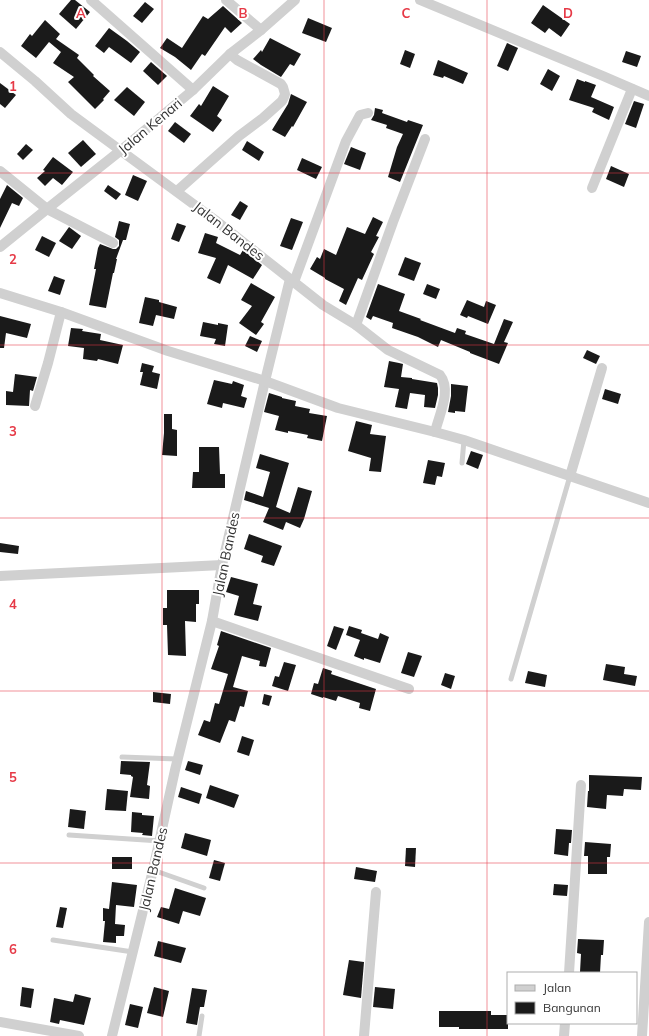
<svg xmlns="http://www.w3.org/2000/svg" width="649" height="1036" font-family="Mulish,sans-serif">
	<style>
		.building { fill: #1a1a1a }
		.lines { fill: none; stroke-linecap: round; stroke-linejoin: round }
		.lane { stroke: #d0d0d0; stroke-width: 5 }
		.street { stroke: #d0d0d0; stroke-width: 10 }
		.grid { fill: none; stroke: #e63946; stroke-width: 1; stroke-opacity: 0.55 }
		.labels { text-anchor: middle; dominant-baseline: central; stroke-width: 4; stroke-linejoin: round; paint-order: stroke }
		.street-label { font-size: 14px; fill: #333; stroke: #fff }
		.grid-label { font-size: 13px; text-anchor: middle; font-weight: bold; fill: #e63946; stroke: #fff; stroke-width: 4; stroke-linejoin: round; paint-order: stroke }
	</style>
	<rect width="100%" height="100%" fill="#fff"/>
	<g class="building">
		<path d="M71 0H75L90 12 76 29 59 14Z"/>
		<path d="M145 2 154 9 142 23 133 16Z"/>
		<path d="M543 5 570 24 561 37 549 28 545 33 531 23Z"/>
		<path d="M223 6 242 23 231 33 225 27 205 56 202 54 191 70 175 57 160 48 167 38 182 48 203 16 208 19Z"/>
		<path d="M308 18 332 28 326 42 302 33Z"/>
		<path d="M45 20 60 34 56 39 79 55 77 58 94 75 93 76 110 91 103 99 104 100 95 109 68 82 74 77 53 63 61 52 49 42 36 58 21 46 30 34 32 36Z"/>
		<path d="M109 28 127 41 140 52 131 63 109 47 104 53 95 46Z"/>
		<path d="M270 38 301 54 294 66 290 64 281 77 261 65 253 59 261 50 262 52Z"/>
		<path d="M507 43 518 48 508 71 497 66Z"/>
		<path d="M405 50 415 54 410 68 400 64Z"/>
		<path d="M626 51 641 56 637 67 622 62Z"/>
		<path d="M438 60 468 73 463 84 444 76 443 78 433 75Z"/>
		<path d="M151 62 167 76 158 85 143 71Z"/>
		<path d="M548 69 560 76 552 91 540 84Z"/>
		<path d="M577 79 585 82V81L596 85 591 97 614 107 609 120 592 112 594 108 569 100Z"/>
		<path d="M0 83 16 95 5 108 0 104Z"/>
		<path d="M213 86 229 96 217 116 222 120 213 132 190 116 199 104 201 106Z"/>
		<path d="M127 87 145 102 134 116 114 100Z"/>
		<path d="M291 94 307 102 293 127 292 126 285 137 272 130 288 104Z"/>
		<path d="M634 101 644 104 636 128 625 124Z"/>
		<path d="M375 108 383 110 382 113 407 122 408 120 423 125 400 182 388 177 397 147 403 134 386 128 387 125 371 120 374 115Z"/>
		<path d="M175 122 191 134 184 143 168 131Z"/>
		<path d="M83 140 96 154 81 167 68 153Z"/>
		<path d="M247 141 264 152 259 161 242 150Z"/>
		<path d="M26 144 33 150 23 160 17 154Z"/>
		<path d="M351 147 366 153 360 170 344 164Z"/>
		<path d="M53 157 73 172 62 185 53 178 45 186 37 178 45 171 43 170Z"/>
		<path d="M302 158 322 167 316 179 297 170Z"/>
		<path d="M611 166 629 174 624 187 606 179Z"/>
		<path d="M133 175 147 181 138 201 125 195Z"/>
		<path d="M7 185 23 198 19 206 12 203 0 228V199Z"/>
		<path d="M108 185 121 194 116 200 104 191Z"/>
		<path d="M240 201 248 206 240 220 231 215Z"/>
		<path d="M373 217 383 222 376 236 379 237 371 252 374 254 362 280 358 278 346 305 339 301 344 289 325 279V278L310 269 317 257 320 259 324 249 336 255 347 227 365 234Z"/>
		<path d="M291 218 303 222 292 250 280 246Z"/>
		<path d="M119 221 130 224 126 240H123L116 259H117L114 273H113L106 308 89 305 96 269H94L98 248 100 244 113 249H116L119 246V240L115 237Z"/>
		<path d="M177 223 186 226 179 242 171 239Z"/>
		<path d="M69 227 81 236 72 249 59 241Z"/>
		<path d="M205 233 218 237 216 243 240 255 243 250 262 265 253 279 228 265 220 284 207 278 216 258 198 253Z"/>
		<path d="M42 236 56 243 49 257 35 250Z"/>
		<path d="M405 257 421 263 414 281 398 275Z"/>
		<path d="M54 276 65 280 60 295 48 291Z"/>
		<path d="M251 283 275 297 261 322 264 324 256 335 239 323 252 306 241 300Z"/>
		<path d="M378 284 405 294 399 311 421 319 420 320 455 333 457 328 466 331 465 334 494 344 504 319 513 322 504 342 508 343 499 364 470 353V352L441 340 438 347 418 337 392 328 393 323 373 316 371 320 366 317Z"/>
		<path d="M427 284 440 289 436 299 423 294Z"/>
		<path d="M145 297 159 300V302L177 307 174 319 156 315 153 326 139 323Z"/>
		<path d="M467 300 484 307 486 301 496 305 488 324 468 316 467 318 460 315Z"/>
		<path d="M0 316 31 324 27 338 6 333 4 348H0Z"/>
		<path d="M203 322 218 325V323L228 325 225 346 214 344 216 339 200 336Z"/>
		<path d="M71 328 83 329 82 331 101 334 100 340 123 345 118 364 98 359 97 361 83 359 84 348 68 346Z"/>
		<path d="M250 336 262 341 257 352 245 346Z"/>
		<path d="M587 350 600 356 596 364 583 358Z"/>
		<path d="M389 361 399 363 403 364 401 377 412 378V379L437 383 438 388V395L435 408 424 407 425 395 410 393 407 409 395 407 399 389 384 387Z"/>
		<path d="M142 363 154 366 152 372 160 374 157 389 140 385 143 372H140Z"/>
		<path d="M15 374 37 377 33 391 30 390 29 406 6 405V391L13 392Z"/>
		<path d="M214 380 232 384 233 381 244 385 241 396 247 398 244 408 223 403 222 408 207 404Z"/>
		<path d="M451 384 468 386 465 412 455 411V413L448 412 451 396Z"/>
		<path d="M605 389 621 394 618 404 602 399Z"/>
		<path d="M269 393 282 397V398L296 401 295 406 310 409 309 413 327 416 322 441 307 438 308 435 288 431V433L275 430 279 416 264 412Z"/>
		<path d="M164 414H172V429L177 430V456L162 455 164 433Z"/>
		<path d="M356 421 372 425 370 434 386 436 381 472 369 471 371 458 348 451Z"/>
		<path d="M199 447H219L220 474H225V488H192L193 472H199Z"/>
		<path d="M471 451 483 455 478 469 466 464Z"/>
		<path d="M260 454 289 463 276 507 290 513 298 487 312 491 304 519 300 528 286 522 283 530 263 522 269 508 244 500 246 491 263 497 270 472 256 468Z"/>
		<path d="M428 460 445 463 442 477 437 476 435 485 423 483Z"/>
		<path d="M249 534 282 546 274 566 261 562 263 556 244 549Z"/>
		<path d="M0 543 19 546 18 554 0 552Z"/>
		<path d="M231 577 258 584 253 604 262 606 258 621 234 615 239 596 226 592Z"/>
		<path d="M167 590H199V604H196V622L185 621 186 656 168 655 167 625H163V608H167Z"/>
		<path d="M334 626 344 629 336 650 327 646Z"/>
		<path d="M349 626 362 630 361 633 378 639 380 633 389 637 380 663 364 658V660L354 656 360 640 346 635Z"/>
		<path d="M221 631 271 648 266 667 259 666 260 661 242 656 233 687 248 691 244 707 240 706 235 722 229 720 220 743 198 735 204 720 210 722 215 703 219 704 228 674 211 669 219 646 217 645Z"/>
		<path d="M408 652 422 656 414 677 401 673Z"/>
		<path d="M284 662 296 665 288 691 272 686 275 676 279 677Z"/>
		<path d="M606 664 625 667 624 674 637 676 635 686 603 680Z"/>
		<path d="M323 668 332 671 331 674 376 689 370 711 359 708 360 703 338 696 336 701 323 697V698L311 694 314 683 318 684Z"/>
		<path d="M528 671 547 675 545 687 525 683Z"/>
		<path d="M445 673 455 676 451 689 441 685Z"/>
		<path d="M153 692 171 694 170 704 153 702Z"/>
		<path d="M264 694 272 696 269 706 262 704Z"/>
		<path d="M242 736 254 740 249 756 237 752Z"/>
		<path d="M121 761 150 762 147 785 150 786 149 799 130 797 133 777 131 776V775L120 774Z"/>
		<path d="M188 761 203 765 200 775 185 770Z"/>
		<path d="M589 775 642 777 641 790 624 789 623 796 607 795 606 809 587 807 588 791H589Z"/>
		<path d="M210 785 239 795 234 808 206 798Z"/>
		<path d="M181 787 202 794 199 804 178 797Z"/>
		<path d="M107 789 128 791 126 811 105 810Z"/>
		<path d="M70 809 86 811 84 829 68 827Z"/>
		<path d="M132 812 142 813V815L154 816 152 836 142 835 143 833 131 832Z"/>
		<path d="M556 829 572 830 571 843H569L568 856 554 854Z"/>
		<path d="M185 833 211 840 207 856 181 848Z"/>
		<path d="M585 842 611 844 610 857H607V874H588V856H584Z"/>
		<path d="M406 848H416L415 867 405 866Z"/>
		<rect x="112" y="857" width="20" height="12"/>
		<path d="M214 860 225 863 220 881 209 878Z"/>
		<path d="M356 867 377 871 375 882 354 879Z"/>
		<path d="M112 882 137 885 134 907 116 905 115 924 125 925 124 936H116V943L103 942 105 921H103V908L109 909Z"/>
		<path d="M554 884 568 885 567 896 553 895Z"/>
		<path d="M175 888 206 898 200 916 183 911 179 924 157 917 161 907 169 909Z"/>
		<path d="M60 907 67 908 63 928 56 927Z"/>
		<path d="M578 939 604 940 603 955H601L600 973 580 972 581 954 577 953Z"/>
		<path d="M158 941 186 948 181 963 154 956Z"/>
		<path d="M349 960 364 962 361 998 343 995Z"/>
		<path d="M22 987 34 989 31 1008 20 1006Z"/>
		<path d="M154 987 169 991 163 1017 147 1013Z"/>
		<path d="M375 987 395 989 393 1009 373 1007Z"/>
		<path d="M192 988 207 990 204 1007H200L197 1025 186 1023Z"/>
		<path d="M75 994 91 998 84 1025 60 1020 59 1024 50 1022 54 998 73 1002Z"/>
		<path d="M130 1004 143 1007 138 1028 125 1025Z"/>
		<path d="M439 1011H491V1015H508V1029H459V1027H439Z"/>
	</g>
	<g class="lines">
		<g class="lane">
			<path d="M462 463 464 440"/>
			<path d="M511 679 570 476"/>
			<path d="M122 757 177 759"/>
			<path d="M69 835 160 841"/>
			<path d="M153 870 204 888"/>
			<path d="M53 940 133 952"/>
			<path d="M199 1036 202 1016"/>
		</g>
		<g class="street">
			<path d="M91 0 193 90"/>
			<path d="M226 0 261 30"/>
			<path d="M420 0 603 76 649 96"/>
			<path d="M0 52 35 81 71 114 215 220 290 279 265 381 222 565 212 621 175 770 153 870 112 1036"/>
			<path d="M0 171 47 209 113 243"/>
			<path d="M592 188 632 89"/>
			<path d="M177 191 239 136 263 118 282 101 284 97 285 94 283 87 281 84 237 60 230 54"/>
			<path d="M0 247 47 209 120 151 193 90 230 54 261 30 295 0"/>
			<path d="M290 279 323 305 356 325 388 350 440 375C452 390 439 415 435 432"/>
			<path d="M294 282 346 141 360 115 368 113"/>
			<path d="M0 293 61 312 168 351 265 381 338 408 435 432 464 440 649 503"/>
			<path d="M356 325 393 222 425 139"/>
			<path d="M35 406 48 363 61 312"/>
			<path d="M570 476 602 368"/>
			<path d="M0 576 222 565"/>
			<path d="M212 621 409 689"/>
			<path d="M569 973 581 785"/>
			<path d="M0 1022 79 1036"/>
			<path d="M364 1036 376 892"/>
			<path d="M564 1036 565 1023"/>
			<path d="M642 1036 649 922"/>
		</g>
	</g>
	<path class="grid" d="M162 0V1036M324 0V1036M487 0V1036M0 173H649M0 345H649M0 518H649M0 691H649M0 863H649"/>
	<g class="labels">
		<g class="street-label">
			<text transform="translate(150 126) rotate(-40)">Jalan Kenari</text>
			<text transform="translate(229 231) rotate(38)">Jalan Bandes</text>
			<text transform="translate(226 554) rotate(-78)">Jalan Bandes</text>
			<text transform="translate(153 869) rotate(-77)">Jalan Bandes</text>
		</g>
	</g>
	<g class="grid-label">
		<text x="81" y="18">A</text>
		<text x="243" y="18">B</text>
		<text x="406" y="18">C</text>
		<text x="568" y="18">D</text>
		<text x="13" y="91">1</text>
		<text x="13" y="264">2</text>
		<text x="13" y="436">3</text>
		<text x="13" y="609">4</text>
		<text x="13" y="782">5</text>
		<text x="13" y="954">6</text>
	</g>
	<rect x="507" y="972" width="130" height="52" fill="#ffffff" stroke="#adadad"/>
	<rect x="515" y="985" width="20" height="6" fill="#d0d0d0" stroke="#adadad"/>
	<text x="543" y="992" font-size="12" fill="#333333">Jalan</text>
	<rect x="515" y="1002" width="20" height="12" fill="#1a1a1a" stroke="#adadad"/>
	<text x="543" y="1012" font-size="12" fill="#333333">Bangunan</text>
</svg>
